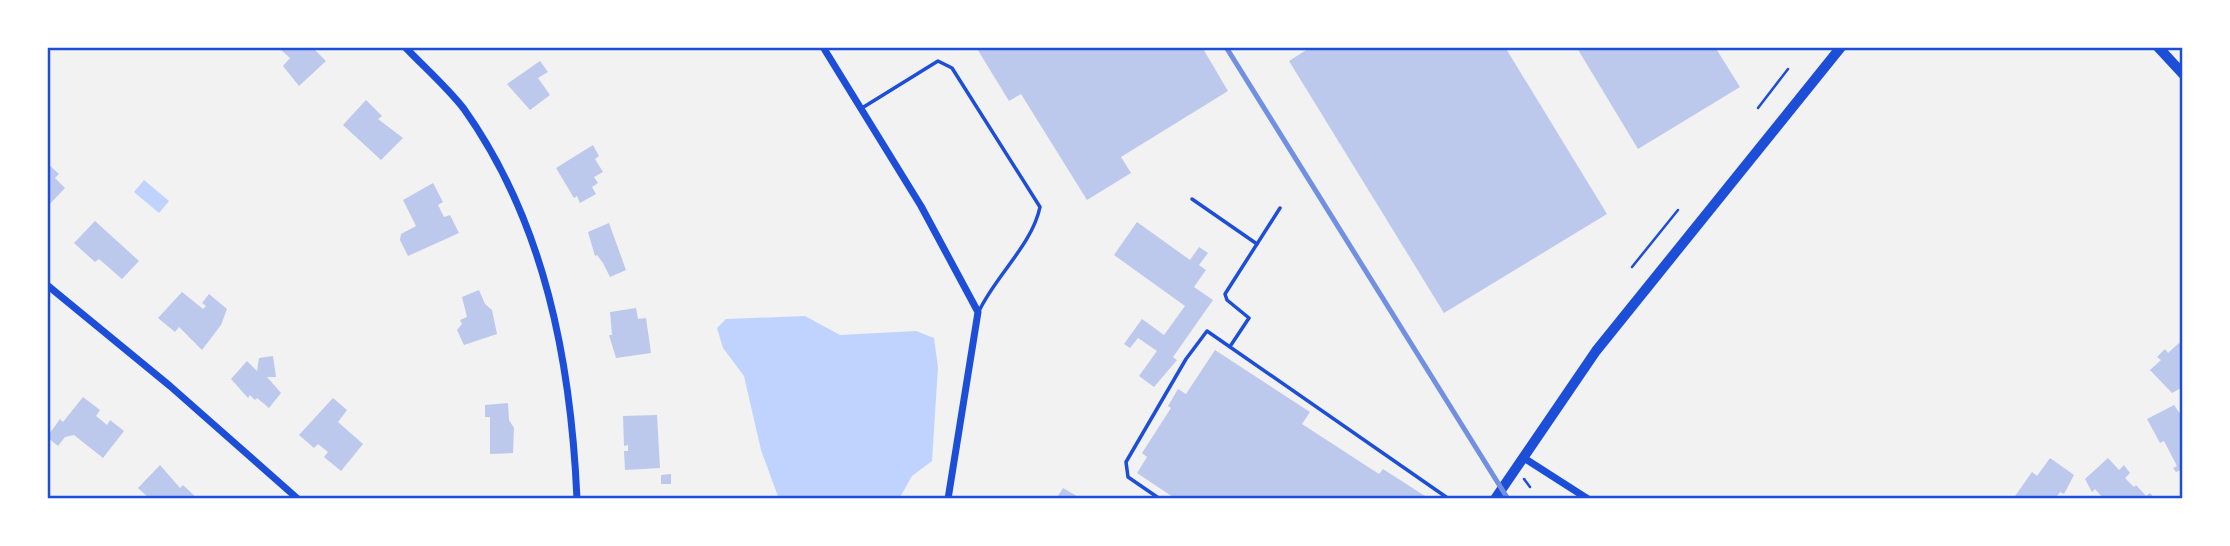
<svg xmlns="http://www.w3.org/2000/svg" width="2230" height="546" font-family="'DejaVu Sans',sans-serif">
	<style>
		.water { fill: #bfd3fe }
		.building { fill: #bdc9ec }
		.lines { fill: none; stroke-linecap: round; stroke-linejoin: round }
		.path { stroke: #1d4ed8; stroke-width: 2.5 }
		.service { stroke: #1d4ed8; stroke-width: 3.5 }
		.minor { stroke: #1d4ed8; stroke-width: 7 }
		.secondary { stroke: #1d4ed8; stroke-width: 10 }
		.rail { stroke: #7290e2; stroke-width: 5 }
		.neatline { fill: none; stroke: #1d4ed8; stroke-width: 2.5 }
	</style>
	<rect width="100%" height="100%" fill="#f2f2f2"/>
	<g class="water">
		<path d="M144 180 169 201 159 213 134 192Z"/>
		<path d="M805 316 840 335 916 331 934 338 938 367 932 461 912 476 899 499H779L761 450 744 376 723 348 717 328 726 319Z"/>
	</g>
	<g class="building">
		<path d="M278 47H312L326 61 299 86 283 66 290 58Z"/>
		<path d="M976 47H1202L1228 91 1121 157 1131 173 1087 200 1021 94 1009 101Z"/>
		<path d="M1311 47H1505L1607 214 1444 313 1289 61Z"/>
		<path d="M1715 47 1740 87 1638 149 1577 48Z"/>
		<path d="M540 61 548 72 538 78 550 95 530 110 507 84Z"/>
		<path d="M366 100 382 116 378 119 403 138 381 160 343 125Z"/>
		<path d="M593 145 599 156 595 159 603 172 594 177 598 183 592 187 596 194 580 203 577 196 574 198 556 168Z"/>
		<path d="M47 163 59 174 55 178 65 188 47 207Z"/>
		<path d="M433 183 443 202 438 205 444 217 450 215 459 233 408 256 400 240 401 234 416 226 403 200Z"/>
		<path d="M95 221 139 261 122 279 99 259 95 262 74 243Z"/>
		<path d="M1137 222 1190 260 1199 247 1208 253 1199 265 1206 270 1194 287 1213 300 1173 357 1177 360 1154 387 1139 376 1157 351 1138 338 1130 348 1124 344 1142 319 1164 335 1185 306 1114 255Z"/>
		<path d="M609 223 626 270 610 277 603 263 597 255 595 256 588 232Z"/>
		<path d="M479 290 485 304 492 310 497 334 464 345 457 330 462 324 460 320 467 317 462 297Z"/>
		<path d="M182 292 203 309 206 306 202 303 209 294 227 309 221 325 202 350 179 327 175 332 158 318Z"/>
		<path d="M636 308 638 319 646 318 651 353 616 358 609 335H612L610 312Z"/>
		<path d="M2179 343 2183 347V387L2172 393 2150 370 2161 360 2157 357 2165 349 2168 353Z"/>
		<path d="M1215 350 1310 412 1302 424 1379 474 1383 469 1425 496 1423 499H1176L1137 473 1147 457 1142 453 1171 408 1168 406 1178 389 1186 394Z"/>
		<path d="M273 356 276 377H267L281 393 269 408 257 398 255 400 250 395 248 398 231 379 247 361 257 371 259 358Z"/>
		<path d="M83 397 100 410 96 416 107 425 110 420 124 431 103 458 74 435 65 437 58 446 47 437 60 419 63 422Z"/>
		<path d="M333 398 347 410 338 422 363 444 341 471 324 457 328 452 318 444 314 448 299 435Z"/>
		<path d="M508 403 509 420 514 428 513 453 490 454V417H485V405Z"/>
		<path d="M2174 405 2183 418V469L2176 472 2173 468 2177 466 2164 441 2160 443 2147 419Z"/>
		<path d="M657 415 660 468 625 470 624 451H628V445L624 446 623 416Z"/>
		<path d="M2050 458 2074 475 2064 494 2060 492 2055 499H2013L2032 472 2037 476Z"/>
		<path d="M2108 458 2119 470 2124 465 2130 473 2125 478 2134 487 2136 485 2146 496 2150 493 2155 499H2104L2095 489 2092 492 2085 479Z"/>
		<path d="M160 465 180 488 183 485 198 499H150L138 488Z"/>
		<path d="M671 474V484H661V475Z"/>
		<path d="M1063 488 1082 499H1056Z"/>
	</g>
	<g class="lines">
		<g class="path">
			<path d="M1758 108 1788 69"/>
			<path d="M1632 267 1678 210"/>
			<path d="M1524 479 1530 487"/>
		</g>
		<g class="service">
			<path d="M862 108 938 61 952 68 1040 207C1032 245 996 275 979 311"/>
			<path d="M1192 199 1257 244"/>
			<path d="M1231 345 1249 318 1227 300 1225 294 1280 208"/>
			<path d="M1160 499 1128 477 1126 462 1186 359 1207 331 1449 499"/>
		</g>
		<g class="minor">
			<path d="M405 47C424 67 447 87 464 109 545 223 571 362 577 499"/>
			<path d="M823 47 921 206 978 312 948 499"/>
			<path d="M47 285 170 386 298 499"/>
			<path d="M1524 458 1588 499"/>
		</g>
		<g class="secondary">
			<path d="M2158 47 2183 74"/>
			<path d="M1495 499 1596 351 1841 47"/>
		</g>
		<path class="rail" d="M1226 47 1508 499"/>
	</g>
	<rect width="2230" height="546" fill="none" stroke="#ffffff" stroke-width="98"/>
	<rect x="49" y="49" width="2132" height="448" class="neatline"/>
</svg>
